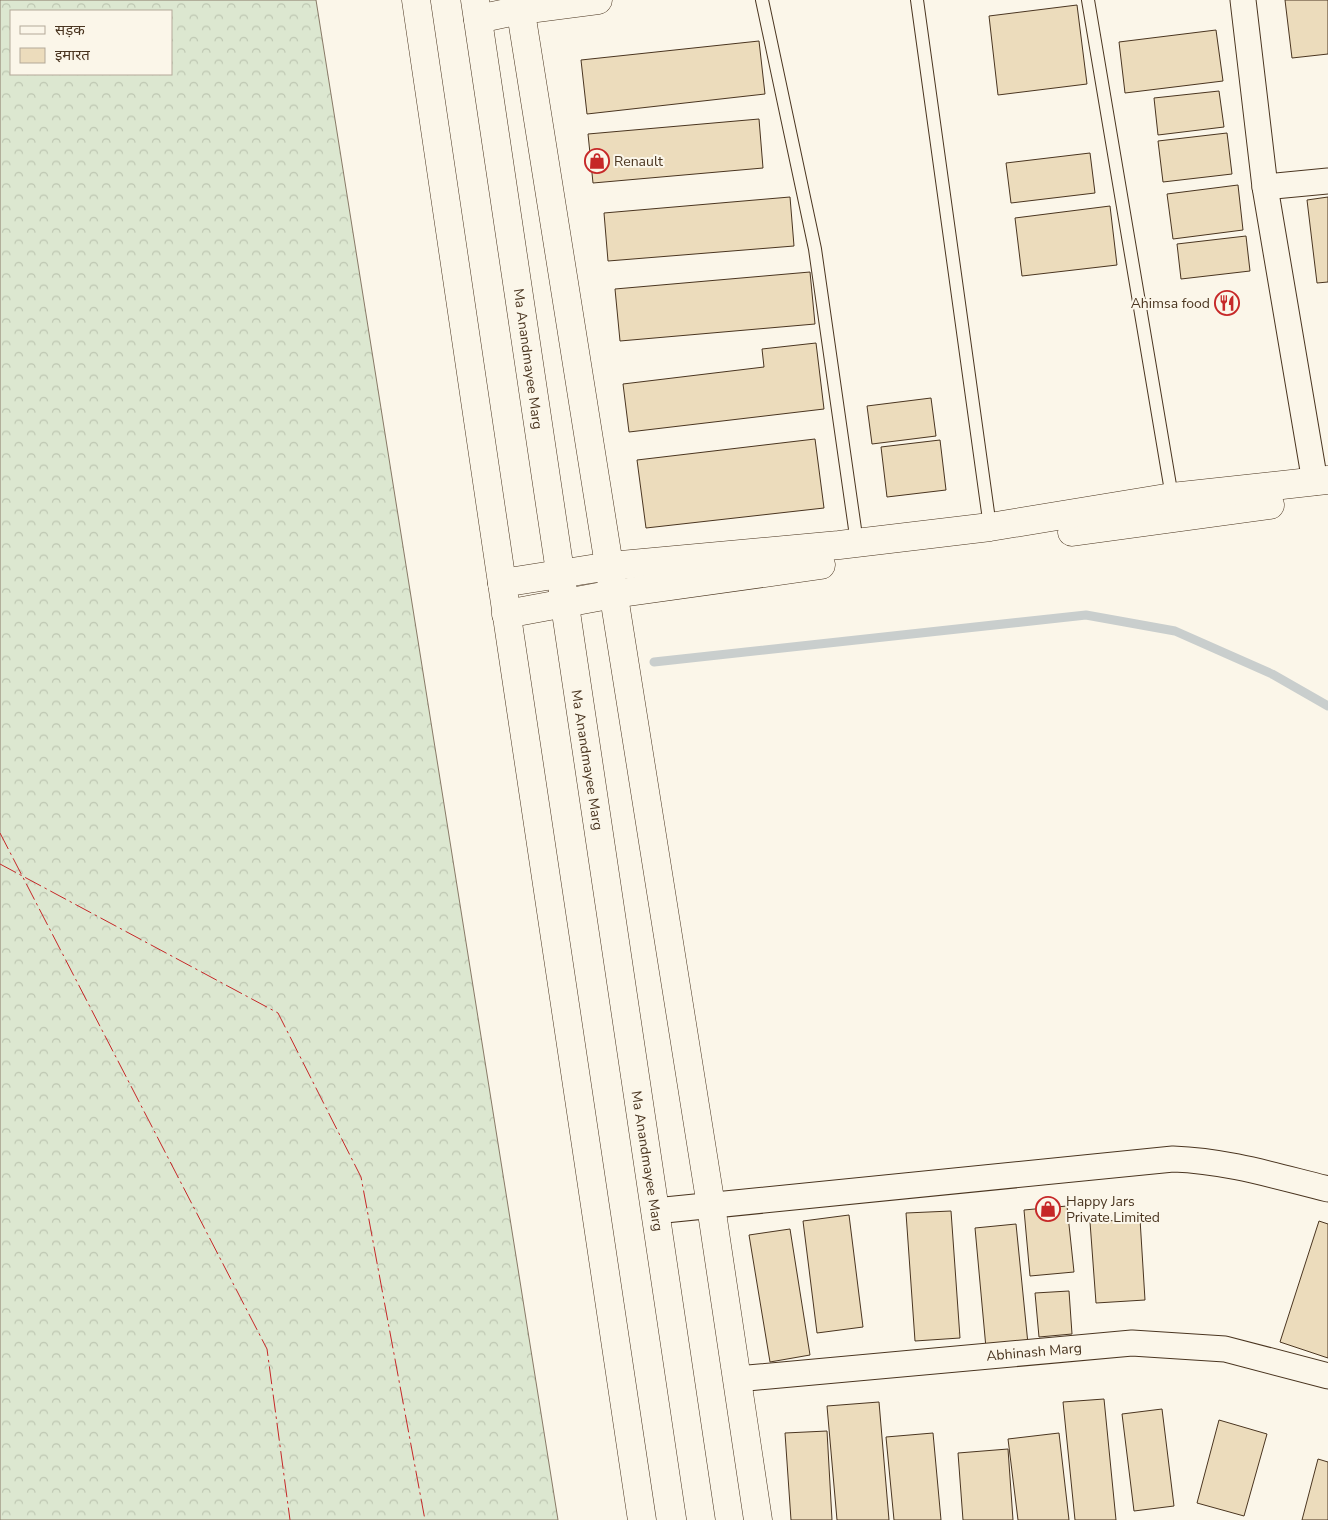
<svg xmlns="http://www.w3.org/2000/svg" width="1328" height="1520" font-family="'Nunito Sans','Noto Sans Devanagari',sans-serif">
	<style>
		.forest { fill: url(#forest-crowns); stroke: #887966; fill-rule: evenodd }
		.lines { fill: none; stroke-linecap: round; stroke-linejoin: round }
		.stream { stroke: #c9cecd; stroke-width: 9 }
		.building { fill: #ecdcbc; stroke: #4a3520 }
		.service-casing { stroke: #4a3520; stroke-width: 14 }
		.minor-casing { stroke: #4a3520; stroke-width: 27 }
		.tertiary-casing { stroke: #4a3520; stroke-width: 29 }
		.secondary-casing { stroke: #4a3520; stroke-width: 29 }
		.service { stroke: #fbf6e9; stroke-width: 12 }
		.minor { stroke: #fbf6e9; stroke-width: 25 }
		.tertiary { stroke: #fbf6e9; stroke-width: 28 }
		.secondary { stroke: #fbf6e9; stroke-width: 28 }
		.power { stroke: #c62828; stroke-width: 1; stroke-dasharray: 18 4 2.5 4; stroke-linecap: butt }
		.labels { text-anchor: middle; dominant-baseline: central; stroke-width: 4; stroke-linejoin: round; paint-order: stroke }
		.poi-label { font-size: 14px; fill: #4a3520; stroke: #fbf6e9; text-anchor: start }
		.street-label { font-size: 14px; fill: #4a3520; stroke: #fbf6e9 }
	</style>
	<defs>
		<pattern id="forest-crowns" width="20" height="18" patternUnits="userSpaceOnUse" patternTransform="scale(1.25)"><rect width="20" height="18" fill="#dce7d0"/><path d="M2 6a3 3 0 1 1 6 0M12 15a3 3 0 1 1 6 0" fill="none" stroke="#bec7b2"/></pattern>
	</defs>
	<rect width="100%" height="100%" fill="#fbf6e9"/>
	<path class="forest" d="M0 0H316L558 1520H0ZM11 11H171V74H11Z"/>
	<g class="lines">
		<path class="stream" d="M654 662 1086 615 1175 631 1272 674 1328 706"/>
	</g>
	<g class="building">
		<path d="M1285 0H1328V54L1292 58Z"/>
		<path d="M1077 5 1087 84 998 95 989 16Z"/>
		<path d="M1216 30 1223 81 1125 93 1119 42Z"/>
		<path d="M759 41 765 94 587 114 581 60Z"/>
		<path d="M1219 91 1224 127 1158 135 1154 98Z"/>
		<path d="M759 119 763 168 593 183 588 134Z"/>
		<path d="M1227 133 1232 174 1163 182 1158 141Z"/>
		<path d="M1090 153 1095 193 1011 203 1006 163Z"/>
		<path d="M1238 185 1243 230 1173 239 1167 194Z"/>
		<path d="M790 197 794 246 608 261 604 213Z"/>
		<path d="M1328 197V282L1317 283 1307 200Z"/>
		<path d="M1110 206 1117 265 1022 276 1015 218Z"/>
		<path d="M1246 236 1250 271 1181 279 1177 244Z"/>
		<path d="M810 272 815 324 620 341 615 289Z"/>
		<path d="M816 343 824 409 629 432 623 384 764 367 762 349Z"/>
		<path d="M931 398 936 436 872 444 867 406Z"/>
		<path d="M815 439 824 508 646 528 637 460Z"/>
		<path d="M940 440 946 490 887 497 881 447Z"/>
		<path d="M1067 1206 1074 1272 1030 1276 1024 1210Z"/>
		<path d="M951 1211 960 1338 915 1341 906 1213Z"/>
		<path d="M849 1215 863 1327 817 1333 803 1221Z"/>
		<path d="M1140 1219 1145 1300 1096 1303 1090 1222Z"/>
		<path d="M1319 1221 1328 1224V1358L1280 1342Z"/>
		<path d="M1016 1224 1028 1344 986 1348 975 1228Z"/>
		<path d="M790 1229 810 1355 770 1362 749 1235Z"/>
		<path d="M1069 1291 1072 1334 1039 1337 1035 1293Z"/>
		<path d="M1104 1399 1116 1520H1075L1063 1402Z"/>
		<path d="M879 1402 889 1520H837L827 1406Z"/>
		<path d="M1162 1409 1174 1506 1134 1511 1122 1414Z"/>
		<path d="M1219 1420 1267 1434 1244 1516 1197 1503Z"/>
		<path d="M827 1431 832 1520H791L785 1433Z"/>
		<path d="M933 1433 941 1520H894L886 1437Z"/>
		<path d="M1059 1433 1069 1520H1018L1008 1439Z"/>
		<path d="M1008 1449 1013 1520H963L958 1453Z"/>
		<path d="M1318 1459 1328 1462V1520H1302Z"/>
	</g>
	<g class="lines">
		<defs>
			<g id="service">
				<path d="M762 0 815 249 857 543"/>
				<path d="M917 0 990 527"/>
				<path d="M1088 0 1172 497"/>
			</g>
			<g id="minor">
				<path d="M1243 0 1265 187 1315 482"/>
				<path d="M1265 187 1328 181"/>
				<path d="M655 1211 1173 1159C1228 1161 1275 1176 1328 1189"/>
				<path d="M737 1379 1132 1343 1225 1349 1328 1376"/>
			</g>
			<g id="tertiary">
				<path d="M519 0 711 1206 758 1520"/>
				<path d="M478 19 521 10 598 0"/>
				<path d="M1072 532 1270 505"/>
				<path d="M502 583 610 566 839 545 990 527 1172 497 1328 480"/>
				<path d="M506 614 614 594 821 565"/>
			</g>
			<g id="secondary">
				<path d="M416 0 502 583 642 1520"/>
				<path d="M475 0 701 1520"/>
			</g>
		</defs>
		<use href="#service" class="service-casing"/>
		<use href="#minor" class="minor-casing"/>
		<use href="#tertiary" class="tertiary-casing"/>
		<use href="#secondary" class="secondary-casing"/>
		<use href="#service" class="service"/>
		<use href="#minor" class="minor"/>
		<use href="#tertiary" class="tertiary"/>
		<use href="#secondary" class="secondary"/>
		<g class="power">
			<path d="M0 833 267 1349 290 1520"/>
			<path d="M0 864 278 1013 361 1177 425 1520"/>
		</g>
	</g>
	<defs>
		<symbol id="shop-ring" viewBox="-11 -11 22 22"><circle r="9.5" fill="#fbf6e9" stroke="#c62828" stroke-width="1.5"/><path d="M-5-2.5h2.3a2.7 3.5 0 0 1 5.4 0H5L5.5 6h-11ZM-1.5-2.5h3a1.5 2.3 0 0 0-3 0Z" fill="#c62828"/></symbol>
		<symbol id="restaurant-ring" viewBox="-11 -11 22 22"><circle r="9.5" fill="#fbf6e9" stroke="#c62828" stroke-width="1.5"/><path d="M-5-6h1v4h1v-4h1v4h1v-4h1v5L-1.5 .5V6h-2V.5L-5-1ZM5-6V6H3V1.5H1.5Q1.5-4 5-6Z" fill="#c62828"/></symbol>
	</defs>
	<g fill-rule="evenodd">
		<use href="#shop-ring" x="583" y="147" width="28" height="28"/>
		<use href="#restaurant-ring" x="1213" y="289" width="28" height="28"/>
		<use href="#shop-ring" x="1034" y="1195" width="28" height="28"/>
	</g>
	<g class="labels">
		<g class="poi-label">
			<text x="614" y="161">Renault</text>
			<text x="1210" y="303" text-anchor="end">Ahimsa food</text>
			<text x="1066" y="1201">Happy Jars<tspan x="1066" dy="16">Private Limited</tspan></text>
		</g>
		<g class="street-label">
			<text transform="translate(528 359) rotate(82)">Ma Anandmayee Marg</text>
			<text transform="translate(587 760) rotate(81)">Ma Anandmayee Marg</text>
			<text transform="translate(647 1161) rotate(81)">Ma Anandmayee Marg</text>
			<text transform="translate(1034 1352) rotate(-5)">Abhinash Marg</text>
		</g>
	</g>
	<rect x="10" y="10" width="162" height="65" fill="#fbf6e9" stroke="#b4a999"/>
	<rect x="20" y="26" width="25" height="8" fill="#fbf6e9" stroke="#b4a999"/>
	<text x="55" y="35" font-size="15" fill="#4a3520">सड़क</text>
	<rect x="20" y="48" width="25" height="15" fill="#ecdcbc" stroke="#b4a999"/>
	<text x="55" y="60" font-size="15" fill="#4a3520">इमारत</text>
</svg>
